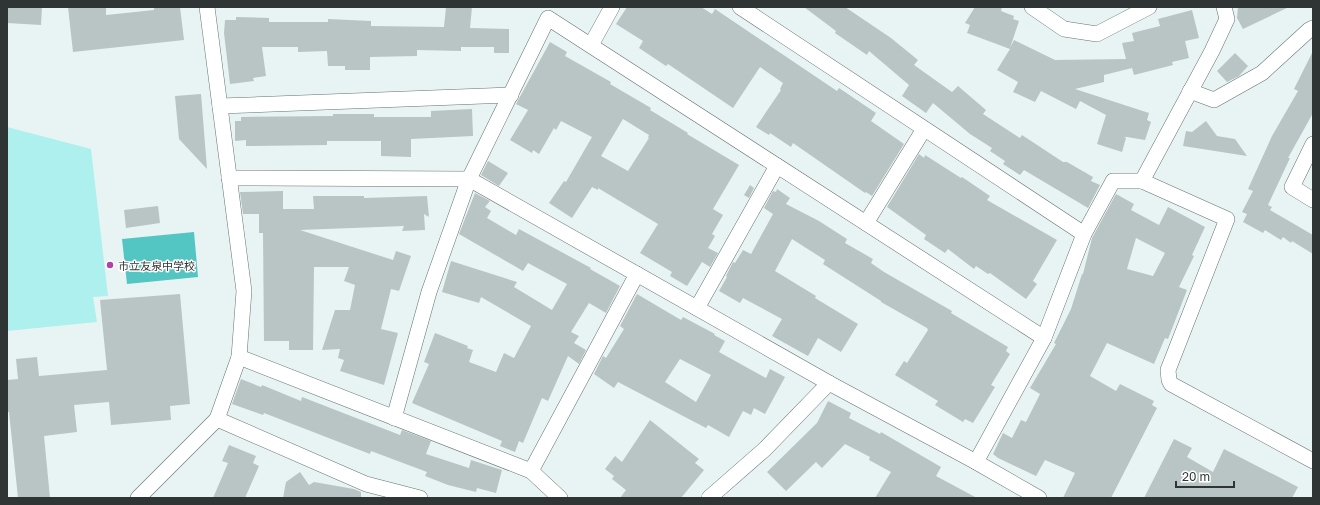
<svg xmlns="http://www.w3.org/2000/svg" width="1320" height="505" font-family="'Golos Text','Noto Sans JP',sans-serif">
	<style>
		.green { fill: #aef0ee }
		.water { fill: #53c5c2 }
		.building { fill: #b8c5c4; fill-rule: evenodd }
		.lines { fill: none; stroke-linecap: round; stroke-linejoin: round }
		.minor-casing { stroke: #677272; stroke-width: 16 }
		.minor { stroke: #fff; stroke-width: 15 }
		.poi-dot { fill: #af44a5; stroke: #fff; stroke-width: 1.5 }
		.labels { text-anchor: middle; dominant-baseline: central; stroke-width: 3; stroke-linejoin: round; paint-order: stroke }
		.poi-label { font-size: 11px; fill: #2f3434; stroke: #fff; text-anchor: start }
	</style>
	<rect width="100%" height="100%" fill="#e7f4f3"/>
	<path class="green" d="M7 127 91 149 108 296 93 297 97 322 7 331Z"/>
	<path class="water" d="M194 232 198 277 127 284 122 239Z"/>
	<g class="building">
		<path d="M7 7H42L41 25 7 23Z"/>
		<path d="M68 7H106V15L154 10V7H180L184 40 73 52Z"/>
		<path d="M446 7H472L470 28 509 29V53H494V47H461V51L417 50V56L370 57V70H345V66H328L327 51 298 52V47H262L266 76 253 78 254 81 230 84 224 33 225 20H236V17L269 18V22H328V19L371 21V26L444 27Z"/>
		<path d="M627 7H701L712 14 715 9 837 91 839 88 876 113 871 121 904 144 872 196 866 192 865 193 793 143 791 147 770 133 769 135 756 127 781 90 780 89 783 83 760 67 733 108 668 64 666 66 639 48 643 41 616 24Z"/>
		<path d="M804 7H845L891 38 918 60 914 65 952 92 958 86 986 110 983 114 1020 138 1022 135 1063 162H1067L1093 177 1091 181 1100 185 1088 208 1024 170 1020 175 1003 164 1005 161 990 151 992 148 970 134 933 103 926 113 902 96 909 85 869 51 867 55 835 33 836 31Z"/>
		<path d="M975 7H1002L1001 11 1014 16 1013 19 1019 21 1010 48 1014 40 1055 60 1126 59 1122 43 1134 41 1132 33 1160 26 1158 19 1192 10 1199 38 1185 41 1189 58 1172 62 1173 65 1134 75 1132 68 1104 75V82L1075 89 1149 113 1147 120 1151 122 1145 140 1127 137H1124L1126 138 1122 152 1097 144 1106 115 1080 101 1076 109 1041 91 1035 102 1013 92 1018 82 997 70 1010 49 967 33 970 25 965 23Z"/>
		<path d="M1238 7H1289L1243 29 1237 18Z"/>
		<path d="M550 42 567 52 565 56 611 82 610 84 651 108 650 110 688 133 687 134 739 165 713 209 723 215 712 234 715 236 708 248 718 253 710 267 702 262 687 286 670 276 672 272 640 253 658 224 598 188V190L592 187 572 218 549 203 564 181 566 182 592 137 561 121 556 130 554 128 539 154 533 150 532 153 510 140 528 110 516 104ZM623 119 649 135 648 138H649L628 171 601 156Z"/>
		<path d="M1313 51V113L1288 158H1290L1268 205 1272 207 1270 210 1313 235V254L1292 241 1291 243 1283 237 1281 240 1265 230 1263 233 1243 222 1247 214 1242 212 1253 191 1248 189 1272 136 1298 91 1294 89Z"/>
		<path d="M1235 53 1248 66 1239 76 1227 82 1217 71Z"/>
		<path d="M201 94 207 169 179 139 175 96Z"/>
		<path d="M472 109 473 136 411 139V157L381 156V141H327V145L246 146V140L235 141V121H241V117L333 116V114H374V117H431V111Z"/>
		<path d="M1206 121 1217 136 1235 139 1247 156 1183 146 1186 131 1192 132Z"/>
		<path d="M919 154 924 158 925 155 961 178 962 177 990 196 987 200 1057 240 1033 281 1037 284 1026 299 990 273 988 274 976 266 974 269 948 249 945 253 924 239 926 235 887 207Z"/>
		<path d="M488 161 508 173 499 186 481 175Z"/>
		<path d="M750 185 754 188 749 198 744 195Z"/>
		<path d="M777 189 790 198 786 204 819 221 847 239 845 243 873 259 871 263 884 272 952 311 951 313 1008 347 1006 351 1010 354 991 385 995 387 973 423 965 419 963 422 935 405 938 401 895 375 904 361 907 363 928 330 927 328 881 302V301L823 264 825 260 792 239 775 271 816 296 815 298 858 324 841 352 818 338 808 356 772 336 782 319 743 298 740 303 719 291 727 277 726 276 733 262 735 263 743 250 751 254 773 214 764 208 773 191 776 192Z"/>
		<path d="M283 191V209H314L313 196H364V198L427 196 429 217 424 214 425 230 402 231 404 226 300 230 393 260 396 251 411 256 399 291 391 289 381 329 398 333 384 385 340 371 344 360 338 358 340 349 322 350 335 310H350L355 285 344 281 349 267H314L313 350H289V341H264L263 233H259V214H243L240 192Z"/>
		<path d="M475 193 490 201 485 207 491 211 487 218 516 235 519 229 591 268 590 269 620 286 606 313 589 303 571 332 579 336 574 343 586 350 579 364 568 356 548 401 542 398 523 443 519 441 515 452 500 446 502 441 412 403 429 364 424 362 435 333 468 346 467 348 473 350 469 362 496 372 504 353 514 358 531 326 481 297 479 303 442 292 451 261 517 282 514 287 552 310 567 284 528 263 523 271 459 234Z"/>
		<path d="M1116 194 1134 204 1131 210 1159 225 1168 207 1205 227 1192 255 1194 256 1179 287 1187 290 1168 339 1165 338 1154 364 1107 343 1090 376 1116 391 1120 384 1154 401 1152 405 1157 408 1111 498H1063L1075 473 1045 460 1036 476 998 458 993 454 1003 433 1012 438 1021 420 1026 422 1040 394 1030 388 1056 344 1054 343 1071 309 1082 274H1083L1092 238ZM1136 238 1165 253 1153 276 1127 269Z"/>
		<path d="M158 206 160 223 126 228 124 210Z"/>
		<path d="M180 294 190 404 170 406 171 420 111 425 109 402 74 405 77 432 44 436 50 498H18L9 412H7V380L18 379 16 359 37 357 39 376 107 370 100 300Z"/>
		<path d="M637 294 681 320 683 317 715 334 714 335 725 341 719 352 766 378 770 369 785 377 765 414 754 408 751 415 743 411 729 437 708 425 706 428 618 382 614 388 594 374 603 356 606 358 624 329 620 326ZM680 359 711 375 696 402 665 382Z"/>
		<path d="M241 379 261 387 262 385 301 401 302 397 400 435 402 430 431 441 426 454 469 468 471 460 502 470 496 493 477 488 476 492 448 485 425 476 427 472 371 451 370 454 264 413 263 415 232 404Z"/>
		<path d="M828 401 851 413 849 418 880 434 881 432 941 467 936 476 977 498H875L891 472 869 460 870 457 845 444 822 468 816 462 786 491 767 472 817 423Z"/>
		<path d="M650 420 699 459 695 463 704 470 681 498H620L626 490 612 479 614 476 605 469 615 456 622 462Z"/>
		<path d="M1174 439 1192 448 1187 457 1213 472 1224 449 1298 487 1292 498H1144Z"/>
		<path d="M229 445 256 456 253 463 259 466 245 498H213L228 463 222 461Z"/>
		<path d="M300 472 309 485 314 482 354 489 361 492V498H283L286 482Z"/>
	</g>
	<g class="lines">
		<defs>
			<g id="minor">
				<path d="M207 7 244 291 239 357 217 419"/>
				<path d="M740 7 1084 234"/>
				<path d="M1032 7 1064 29 1097 34 1149 7"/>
				<path d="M591 45 612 7"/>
				<path d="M1190 91 1214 100 1262 73 1309 30 1313 28"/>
				<path d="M220 106 511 95"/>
				<path d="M1313 144 1292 187 1313 200"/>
				<path d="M229 178 469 179 829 383 976 462 1039 498"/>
				<path d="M1142 181 1227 219 1168 370 1169 380 1171 384 1313 461"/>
				<path d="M866 223 924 129"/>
				<path d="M697 308 777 166"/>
				<path d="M239 357 531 471 560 498"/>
				<path d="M394 418 429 292 469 179 548 18 1044 338"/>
				<path d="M976 462 1044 338 1084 234 1113 181H1142L1212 51 1227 19 1224 7"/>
				<path d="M531 471 637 274"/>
				<path d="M138 498 217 419 366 484 420 498"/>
				<path d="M709 498 765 449 829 383"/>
			</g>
		</defs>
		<use href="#minor" class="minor-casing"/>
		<use href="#minor" class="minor"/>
	</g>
	<circle class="poi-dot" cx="110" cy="265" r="4"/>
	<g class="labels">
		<g class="poi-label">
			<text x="118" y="265">市立友泉中学校</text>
		</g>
	</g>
	<rect width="1320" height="505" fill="none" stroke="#2f3434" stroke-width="16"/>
	<path d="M1176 481v6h58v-6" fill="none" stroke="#2f3434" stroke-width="2"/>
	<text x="1182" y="481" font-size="12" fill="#2f3434" stroke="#ffffff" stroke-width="3" paint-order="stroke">20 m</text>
</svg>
